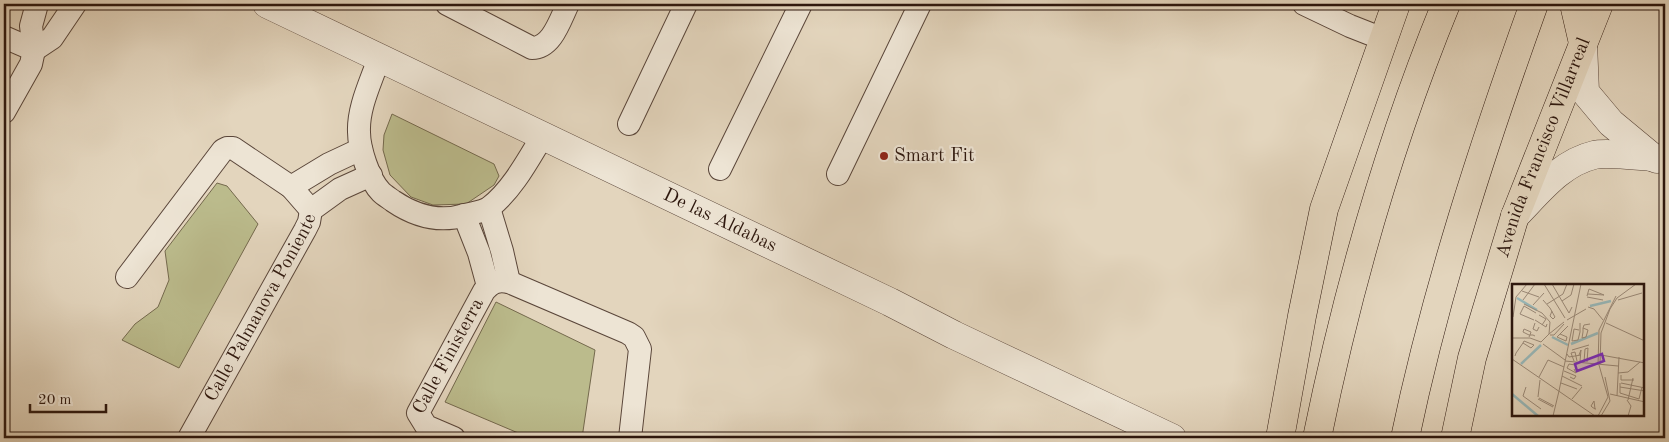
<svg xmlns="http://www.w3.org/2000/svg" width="1669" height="442" font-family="'Old Standard TT',serif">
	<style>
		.green { fill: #bbbb8c; stroke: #74694d }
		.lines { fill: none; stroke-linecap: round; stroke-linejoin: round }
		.minor-casing { stroke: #5a463a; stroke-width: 24 }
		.tertiary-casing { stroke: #5a463a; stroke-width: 29 }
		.primary-casing { stroke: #2d170e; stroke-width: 29 }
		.trunk-casing { stroke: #2d170e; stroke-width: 29 }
		.minor { stroke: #ede4d4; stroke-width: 22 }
		.tertiary { stroke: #ede4d4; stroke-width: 28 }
		.primary { stroke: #e3d5bd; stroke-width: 28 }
		.trunk { stroke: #e3d5bd; stroke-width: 28 }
		.poi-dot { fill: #8f2418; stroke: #ede4d4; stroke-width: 2 }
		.labels { text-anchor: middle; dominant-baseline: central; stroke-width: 4.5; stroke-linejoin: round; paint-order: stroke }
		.street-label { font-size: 19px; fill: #2d170e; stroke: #ede4d4 }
		.poi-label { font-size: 19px; fill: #2d170e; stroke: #ede4d4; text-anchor: start }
		.inset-river { fill: none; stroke: #97b7b8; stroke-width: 2.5 }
		.inset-road { fill: none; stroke: #9a8977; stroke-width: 1 }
		.view { fill: #7b2cbf; fill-opacity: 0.15; stroke: #7b2cbf; stroke-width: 2.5 }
		.inset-edge { fill: none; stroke: #2d170e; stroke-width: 2.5 }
	</style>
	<rect width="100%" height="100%" fill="#e3d5bd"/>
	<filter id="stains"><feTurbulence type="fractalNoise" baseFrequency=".004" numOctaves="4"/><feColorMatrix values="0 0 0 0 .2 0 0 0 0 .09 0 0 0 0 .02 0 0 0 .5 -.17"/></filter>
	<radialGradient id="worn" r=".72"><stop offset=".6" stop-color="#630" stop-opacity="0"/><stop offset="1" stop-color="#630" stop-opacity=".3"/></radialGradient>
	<g class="green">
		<path d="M392 114 494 164 499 176 494 185 466 204 433 205 411 197 390 175 383 150 384 135Z"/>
		<path d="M217 183 227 186 258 224 179 368 122 340 135 324 158 307 169 280 165 251Z"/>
		<path d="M496 302 595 350 582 438H530L445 402Z"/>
	</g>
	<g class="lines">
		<defs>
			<g id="minor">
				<path d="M447 4 532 48C552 48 560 20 568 4"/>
				<path d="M1304 4 1350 26 1383 39"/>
				<path d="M4 37 34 50"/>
				<path d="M34 50 52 38 75 4"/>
				<path d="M379 58C371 82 358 107 359 132 359 148 369 180 381 192 384 195 389 198 393 201 415 216 439 223 465 215 472 213 484 212 490 207 512 190 528 160 542 137"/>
				<path d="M4 112 31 64 34 50 31 26 37 4"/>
				<path d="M629 124 686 4"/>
				<path d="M720 169 801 4"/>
				<path d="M838 174 920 4"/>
				<path d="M291 187 329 164 361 149"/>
				<path d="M489 208 502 251 509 282"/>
				<path d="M464 215 479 253 488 286"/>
				<path d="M127 277 223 150 227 148H233L291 187 311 210"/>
				<path id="s1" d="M189 438 305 230 309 222 311 210 340 189 371 175"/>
				<path id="s2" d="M454 438 426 426 418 413 484 291C492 282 497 280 509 282L628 333 634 337 640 349 630 438"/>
			</g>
			<g id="tertiary">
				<path id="s3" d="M267 4 890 302 954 335 1172 438"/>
				<path d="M1583 43 1585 92 1611 123 1652 157 1657 159"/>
				<path d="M1515 216C1538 193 1560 163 1594 155 1606 152 1638 156 1652 157"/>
			</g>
			<g id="primary">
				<path d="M1280 438 1302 316 1324 209 1396 4"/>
				<path id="s4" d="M1455 438 1472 358 1515 216 1599 4"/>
			</g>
			<g id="trunk">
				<path d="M1574 4 1583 43"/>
				<path d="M1317 438C1347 291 1389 143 1446 4"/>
				<path d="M1405 438C1436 290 1483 146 1534 4"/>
			</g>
		</defs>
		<use href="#minor" class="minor-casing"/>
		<use href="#tertiary" class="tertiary-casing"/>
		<use href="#primary" class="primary-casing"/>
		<use href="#trunk" class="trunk-casing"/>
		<use href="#minor" class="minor"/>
		<use href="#tertiary" class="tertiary"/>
		<use href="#primary" class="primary"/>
		<use href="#trunk" class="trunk"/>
	</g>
	<circle class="poi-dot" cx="884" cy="156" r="5"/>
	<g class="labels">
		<g class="street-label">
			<text stroke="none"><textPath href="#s4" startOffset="304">Avenida Francisco Villarreal</textPath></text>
			<text stroke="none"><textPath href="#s3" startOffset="502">De las Aldabas</textPath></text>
			<text stroke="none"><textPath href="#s1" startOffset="149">Calle Palmanova Poniente</textPath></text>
			<text stroke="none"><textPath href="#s2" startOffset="110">Calle Finisterra</textPath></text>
		</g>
		<g class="poi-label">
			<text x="894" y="156">Smart Fit</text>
		</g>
	</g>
	<g transform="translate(1512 284)">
		<rect width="132" height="132" fill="#e3d5bd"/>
		<path class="inset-river" d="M5 14 25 26M78 22 99 17M40 53 56 61M59 60 86 49M9 80 29 61M0 110 26 132"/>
		<path class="inset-road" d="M32 0 53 34M40 0 57 29 60 23M10 7 27 13M75 12 77 5 92 11 76 10M75 13 91 16M11 16 23 0M31 16 38 24 43 33 41 35 38 32 40 27M106 16 130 9M50 17 59 11 62 0M12 20 30 29 38 38 37 50 29 58M35 20 51 10 55 0M21 21 32 9M76 23 82 25 91 36M8 30 12 22 24 29M8 30 22 36M27 31 34 35 30 41M1 33 4 13 15 0M23 36 34 43 35 40M55 36 74 25M23 39 21 45 25 47 27 43M94 39 133 57M71 44 76 46 74 53 70 54 71 48V44L72 41 78 40M67 46 62 45 60 57 66 56 68 48V39M37 50 52 38M48 50 55 53 54 57 45 53 56 42M38 51H42L52 40M17 53 18 51 19 48 12 45 11 48 17 51H21L23 52M0 54H18L29 58M31 60 53 76M60 66 77 61M55 70 57 73 69 71M67 71 69 66 68 77 72 78 73 65 76 64 75 78M89 71 133 79M3 72 4 69 11 59 12 57 22 61 19 64 11 59M0 75 83 132M53 77 106 82M62 77 59 69 63 68 65 77M88 80 89 49 98 25 105 14 124 0M86 81 87 46 104 12M62 85 64 89 55 84 57 80 63 81M52 87 64 92 62 95 58 93M106 89 116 88 128 78M109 91V96H122M50 92 70 102M27 93 36 76 52 83M49 99 65 105M108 99V109L127 115 130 103M109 99 133 104M14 103 11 112 29 125M108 103 133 107M47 107 69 0M98 110 133 118M105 112 107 73M26 113 28 96M27 114 42 122M26 115 41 123M60 115 70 103M115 116 119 122 116 132M116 116 121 94M83 125 82 117 79 122 80 123 83 125H84M41 132 47 107M86 132 96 113 87 81M89 132 98 117 93 93"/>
		<path class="view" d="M90 70 92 77 65 87 63 80Z"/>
		<rect width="132" height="132" class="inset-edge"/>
	</g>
	<rect width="1669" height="442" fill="none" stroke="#e3d5bd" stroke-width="20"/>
	<rect x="5" y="5" width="1659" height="432" fill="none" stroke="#2d170e" stroke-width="2.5"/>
	<rect x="10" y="10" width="1649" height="422" fill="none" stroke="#2d170e"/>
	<path d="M30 404v8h76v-8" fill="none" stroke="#2d170e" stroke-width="2.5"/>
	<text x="38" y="404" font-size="15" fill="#2d170e" stroke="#ede4d4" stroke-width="4" paint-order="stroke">20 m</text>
	<rect width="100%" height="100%" filter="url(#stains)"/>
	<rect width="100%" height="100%" fill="url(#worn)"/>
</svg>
